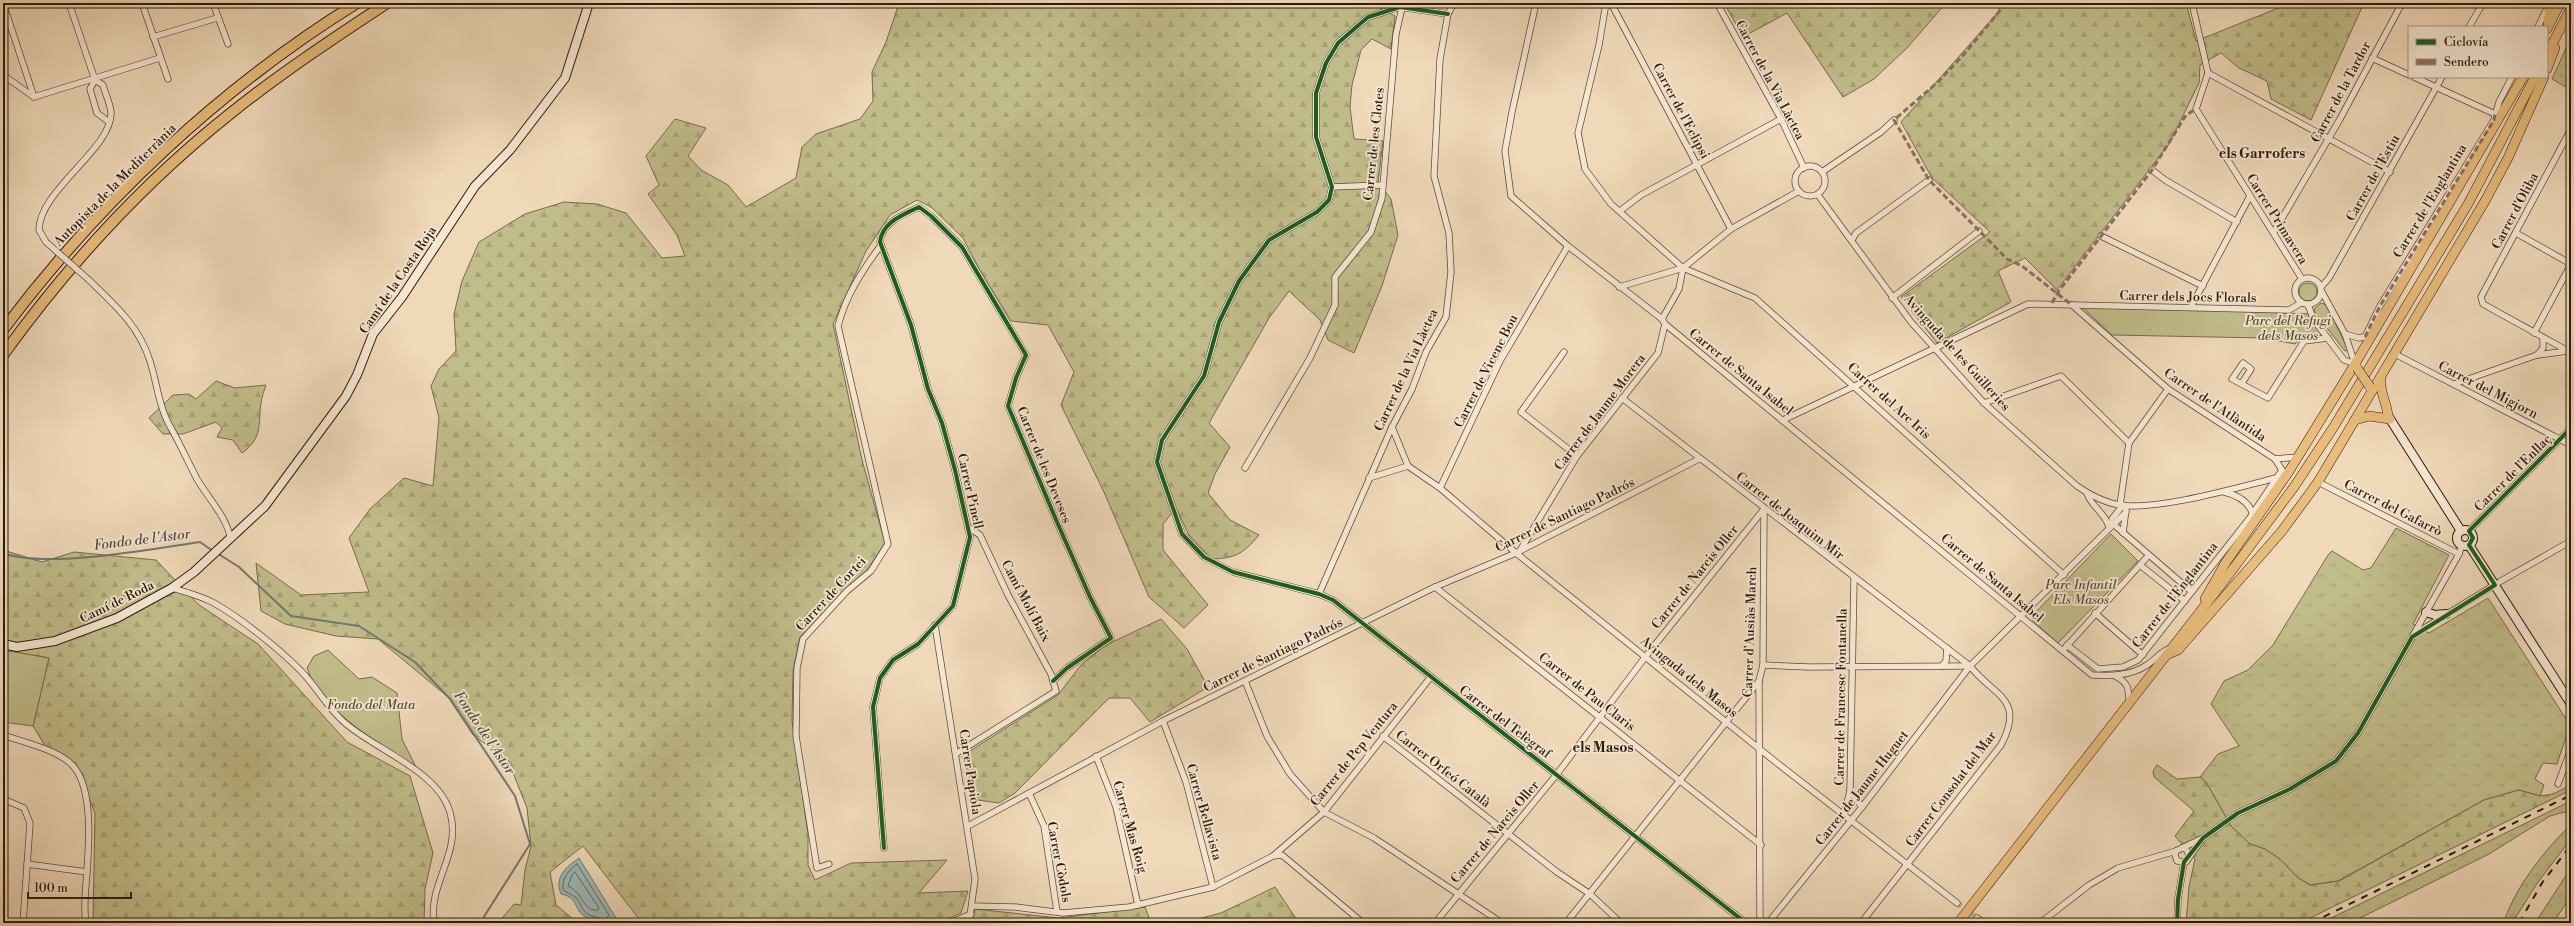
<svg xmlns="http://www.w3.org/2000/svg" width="2574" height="926" font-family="'Libre Bodoni',serif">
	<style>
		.grass { fill: url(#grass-tufts); stroke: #766c4b }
		.forest { fill: url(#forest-firs); stroke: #766c4b }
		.green { fill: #c1bd8a; stroke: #766c4b }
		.water { fill: #9db9b7; stroke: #707973 }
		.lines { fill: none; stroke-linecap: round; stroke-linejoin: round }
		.shore { stroke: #646a62; stroke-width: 1 }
		.stream { stroke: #707973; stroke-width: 2 }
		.street-tunnel { stroke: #c9b396; stroke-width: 5.5; stroke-dasharray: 5.5 3; stroke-linecap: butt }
		.street-casing { stroke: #5d4a37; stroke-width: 7 }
		.secondary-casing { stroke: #2c1a0c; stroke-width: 10 }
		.primary-casing { stroke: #2c1a0c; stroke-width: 10 }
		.highway-casing { stroke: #2c1a0c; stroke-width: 12 }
		.street { stroke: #f5e6d2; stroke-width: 5.5 }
		.secondary { stroke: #f5e6d2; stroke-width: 8 }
		.primary { stroke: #e8bc7c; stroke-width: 9 }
		.highway { stroke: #e8bc7c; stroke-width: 10 }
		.rail { stroke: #2c1a0c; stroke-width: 2; stroke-dasharray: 7 7; stroke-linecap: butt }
		.street-bridge-casing { stroke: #5d4a37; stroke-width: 7; stroke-linecap: butt }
		.primary-bridge-casing { stroke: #2c1a0c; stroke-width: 10; stroke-linecap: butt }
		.street-bridge { stroke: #f5e6d2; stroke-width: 5.5 }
		.primary-bridge { stroke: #e8bc7c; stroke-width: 9 }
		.quiet { stroke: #8d6e63; stroke-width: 3; stroke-dasharray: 6 3; stroke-linecap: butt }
		.cycleway-casing { stroke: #f5e6d2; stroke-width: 6 }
		.cycleway { stroke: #1b5e20; stroke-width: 4 }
		.labels { text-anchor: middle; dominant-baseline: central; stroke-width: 3.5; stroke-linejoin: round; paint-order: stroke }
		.street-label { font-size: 13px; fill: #2c1a0c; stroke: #f5e6d2 }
		.park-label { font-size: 13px; font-style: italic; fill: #594b32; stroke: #f5e6d2 }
		.neighbourhood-label { font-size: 14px; font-weight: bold; fill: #2c1a0c; stroke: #f5e6d2 }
		.water-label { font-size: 14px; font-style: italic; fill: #4e4a3f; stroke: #f5e6d2 }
	</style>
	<defs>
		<pattern id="grass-tufts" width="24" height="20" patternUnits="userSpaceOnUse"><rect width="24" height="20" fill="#c1bd8a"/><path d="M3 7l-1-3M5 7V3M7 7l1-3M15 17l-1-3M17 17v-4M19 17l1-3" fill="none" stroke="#a6a276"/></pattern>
		<pattern id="forest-firs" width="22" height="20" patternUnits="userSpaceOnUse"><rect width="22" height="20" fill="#c1bd8a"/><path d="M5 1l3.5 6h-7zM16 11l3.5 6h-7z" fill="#a6a276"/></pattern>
	</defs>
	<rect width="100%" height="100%" fill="#f0d9b9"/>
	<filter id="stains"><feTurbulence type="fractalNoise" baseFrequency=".005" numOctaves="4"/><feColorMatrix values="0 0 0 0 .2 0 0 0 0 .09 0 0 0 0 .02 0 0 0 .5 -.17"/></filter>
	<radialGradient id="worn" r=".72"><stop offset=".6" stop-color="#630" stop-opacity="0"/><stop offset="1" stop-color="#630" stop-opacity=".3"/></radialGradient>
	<g class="grass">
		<path d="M2571 37V90L2552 79Z"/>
		<path d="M2396 528 2449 555 2413 624 2429 633 2488 598 2570 725 2557 764 2543 763 2535 779 2544 785 2540 796 2519 790 2484 800 2338 881 2310 885 2297 877 2281 860 2265 849 2250 844 2231 826 2206 782 2200 777 2218 754 2239 746 2211 704 2224 681 2248 670 2273 645 2328 555 2332 551 2363 570 2371 568Z"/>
		<path d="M2571 801V814L2564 812 2550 816 2489 854 2350 923H2321Z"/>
		<path d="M2571 824V839L2538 882 2516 917 2503 923C2518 883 2542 854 2571 824Z"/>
		<path d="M2571 868V896L2553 923H2535Z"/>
	</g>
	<g class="forest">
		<path d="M899 3H1378L1377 6 1395 16 1391 49 1372 39 1361 50 1352 85 1350 107 1354 139 1383 141 1378 182 1391 199 1398 235 1382 286 1354 353 1328 340 1320 320 1289 291 1269 318 1209 423 1230 447 1215 474 1208 493 1230 520 1259 535C1243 554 1236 558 1212 559L1189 535 1176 508 1163 524V550L1208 605 1184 628 1149 597 1104 492 1061 405 1074 372 1048 325 1011 321 980 270 963 238 931 207 917 200 890 215 866 251 833 324 862 460 885 543 867 570 800 637 793 671 792 721 808 834V865L815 880 851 863 947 860 919 893 968 891 961 913 938 923H642L583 846 550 872 556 905 578 923H498L514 904 521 905 525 870 531 846 527 808 508 760 473 735 448 697 378 639 336 636 285 624 261 611 256 563 301 595 369 592 349 538 370 509 404 478 433 486 439 418 431 386 439 369 456 351 454 314 462 281 479 242 525 214 564 202 597 204 626 213 662 258 685 256 677 235 648 194 659 185 646 156 675 119 706 128 688 156 701 170 728 185 746 207 796 178 802 147 816 134 860 119 873 101 872 72 886 42Z"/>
		<path d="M1724 3H1946L1907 48 1874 79 1843 97 1787 13 1743 37Z"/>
		<path d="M1995 3H2186L2196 41 2291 3H2364L2311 120 2271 99 2267 81 2239 68 2221 53 2200 65 2199 83 2169 144 2057 290 2025 258 1998 271 2011 302 1937 343 1901 297 1990 232 1932 178 1901 122 2000 10Z"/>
		<path d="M216 381 235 388 266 385C264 390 262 397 261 403 258 425 263 438 242 453L233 440 217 437 222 428 216 422 183 434H163L149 418 173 395 189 394 196 399Z"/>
		<path d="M3 550 42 562 74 552 156 560 199 605 258 644 347 742 410 776 433 853 425 889 424 923H93L95 814 76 763 47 749 33 726 49 658 3 650Z"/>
		<path d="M1161 619 1187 649 1208 687 1150 722 1130 698H1109L1015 793 999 803 978 800 962 756 1058 695 1081 665 1106 645Z"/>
		<path d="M2157 765 2177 779 2200 777 2206 782 2231 826 2250 844 2265 849 2281 860 2297 877 2310 885 2339 881 2484 800 2519 790 2540 796 2553 794 2571 785V790L2300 923H2186L2189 887 2195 859 2175 836 2194 811 2154 777 2153 771Z"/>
		<path d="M1275 887 1299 923H1182L1221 913Z"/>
		<path d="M1145 907 1151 923H972L975 909 1059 918Z"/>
	</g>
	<g class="green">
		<circle cx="2308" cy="292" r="9"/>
		<path d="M2321 303 2327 305 2348 350 2345 351 2315 313 2314 309Z"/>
		<path d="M2080 305 2309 314 2322 335 2304 336 2295 344 2263 338 2112 335Z"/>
		<path d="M2111 534 2138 561 2058 643 2033 621V615Z"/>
		<path d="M3 650 49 658 33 726 3 722Z"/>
		<path d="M328 650 359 679 372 677 397 693 402 739 416 767C390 753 331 713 316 688 312 682 310 675 307 668L314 656Z"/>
	</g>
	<path class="water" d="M579 858 616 918 608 923H600V920C569 919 584 898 561 894 554 877 566 867 579 858Z"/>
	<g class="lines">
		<g class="shore">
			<path d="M577 864 609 915 606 920C587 913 587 919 577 898L563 890C562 878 568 871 577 864Z"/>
			<path d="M575 872 599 908 598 910C583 912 584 893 568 886L572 875Z"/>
		</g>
		<g class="stream">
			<path d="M3 553C46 569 152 549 200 542L213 551"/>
			<path d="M217 553 239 567 291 616 359 626 415 662 451 700 515 796 530 844 480 923"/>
		</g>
		<path class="street-tunnel" d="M1957 903 1977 918"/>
		<defs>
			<g id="street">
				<path d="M3 3 34 97"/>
				<path d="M142 3 168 79"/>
				<path d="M213 3 228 44"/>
				<path d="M1536 3 1512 112 1505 151 1511 196 1568 246 1662 319 1665 324 2092 675C2110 676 2131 676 2147 665 2155 660 2161 651 2170 648"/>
				<path d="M1606 3 1599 45 1578 133 1585 169 1611 204 1683 268 1755 298 2064 575"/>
				<path d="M1611 3 1731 229"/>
				<path d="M1717 3 1781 119 1804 168"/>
				<path d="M2192 3 2208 73"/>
				<path d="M1448 14 1400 7 1368 17 1338 43 1326 63 1316 93V137L1332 187 1329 200 1317 212 1269 240 1239 281 1219 322 1204 376 1162 440 1157 462 1182 534 1204 557 1233 572 1319 594 1333 600 1746 923"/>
				<path d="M2469 27 2483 3"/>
				<path d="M2538 27 2547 8"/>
				<path d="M153 37 217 18"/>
				<path d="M2372 58 2409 75"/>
				<path d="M2208 73 2196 109 2302 279"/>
				<path d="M2208 73 2390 172"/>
				<path d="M3 75 34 97 160 58"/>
				<path d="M2414 77 2495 114"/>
				<path d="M95 80 90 89 97 113 109 122"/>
				<circle cx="1810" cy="181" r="15"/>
				<path d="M2152 170 2165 180 2237 222"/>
				<path d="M1822 172 1881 132 1894 120"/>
				<path d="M1332 187 1382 185"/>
				<path d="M1818 195 1911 322 1984 403 2077 486C2090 495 2103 502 2119 505 2157 511 2236 488 2276 478"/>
				<path d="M1620 211 1641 195 1781 119"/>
				<path d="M2274 232 2340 119 2402 3"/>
				<path d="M2516 233 2571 264"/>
				<path d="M2101 236 2203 286"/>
				<path d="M1852 240 1856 233 1929 180"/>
				<path d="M46 242 39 230C39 190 113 148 111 112 110 103 105 93 103 85L95 80 69 3"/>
				<circle cx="2308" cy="291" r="13"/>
				<path d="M89 280C115 305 139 326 150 361 157 383 159 408 171 428 180 444 188 462 197 479 208 498 225 515 230 536"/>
				<path d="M1619 287 1683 268 1731 229 1799 191"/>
				<path d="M2321 287 2329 278 2442 77"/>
				<path d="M2322 292 2345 334 2355 364"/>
				<path d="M1892 298 1979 231"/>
				<path d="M2072 305 2168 389 2275 459 2282 470"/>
				<path d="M2308 305 2314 320 2344 360 2355 364"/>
				<path d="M2191 307 2250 196"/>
				<path d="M1662 319 1679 289 1683 268"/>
				<path d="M2534 333 2571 264"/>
				<path d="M2345 334 2359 338 2368 336"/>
				<path d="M2365 337 2380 306 2494 120 2499 102 2512 77"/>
				<path d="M2568 351 2483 304 2481 297 2571 129"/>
				<path d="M1564 352 1521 412 1577 456"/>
				<path d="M2395 354 2571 445"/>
				<path d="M2537 355 2543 348V338"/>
				<path d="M2242 383 2251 369 2243 363 2232 379 2268 398 2304 341 2328 338"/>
				<path d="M2454 384 2537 355 2568 351"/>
				<path d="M1622 398 1970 666C1993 696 2026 698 2001 745L1861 923"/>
				<path d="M1984 403 2061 376 2129 443"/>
				<path d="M1783 420 2028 304 2289 310 2301 303"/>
				<path d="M1392 427 1408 466 1440 488 1516 553 1777 763 1957 903"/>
				<path d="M2275 459 2298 457"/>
				<path d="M1245 468 1310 358 1335 305V277L1371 232 1382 198 1396 34 1403 3"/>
				<path d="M1369 478 1408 466"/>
				<path d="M2318 482 2459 554"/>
				<path d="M1440 488 1500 361 1568 246"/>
				<path d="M2224 492C2237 495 2249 501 2253 515"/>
				<path d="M2087 493C2091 507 2105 512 2109 527"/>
				<path d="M2120 505 2129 443 2168 389"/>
				<path d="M2112 523 2192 592"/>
				<path d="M2112 523V519L2123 505"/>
				<path d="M2469 531 2571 428"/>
				<path d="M2123 533 2126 509"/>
				<path d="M1521 549 1577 456 1658 353 1665 324"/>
				<path d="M2140 565 2185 601"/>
				<path d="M1435 587 1761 845"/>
				<path d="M172 588C186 592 201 596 214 603 241 618 279 649 300 670 317 687 327 708 345 723 376 750 438 771 450 812 462 854 428 882 434 923"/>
				<path d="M1319 594 1392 427 1412 389 1426 352 1446 317 1451 272 1449 233 1434 176 1440 59 1448 14 1454 3"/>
				<path d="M2095 613 2143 655"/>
				<path d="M935 625 975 879 969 923"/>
				<path d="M2413 635 2501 581 2571 541"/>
				<path d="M2067 645 2098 669 2123 667 2138 660 2249 519 2282 470"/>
				<path d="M2065 648 2148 556"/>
				<path d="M1763 665 1809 667 1970 666"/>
				<path d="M1942 666 1946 661 1947 648"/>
				<path d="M2115 676C2128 682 2129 689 2129 702"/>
				<path d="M1245 681 1267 736 1290 774 1324 812 1374 838 1502 923"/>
				<path d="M1163 721 1186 782 1213 887"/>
				<path d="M3 735C23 742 60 750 74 767 93 790 89 844 87 871 86 888 83 906 86 923"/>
				<path d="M1383 736 1557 872 1590 894 1621 923"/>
				<path d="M957 753 1056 691 1051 674 1008 595 980 535 968 527"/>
				<path d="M1096 756 1116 807 1138 905"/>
				<path d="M2558 784 2571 749"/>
				<path d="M1850 791 1862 807"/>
				<path d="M1029 793 1044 826 1057 912"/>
				<path d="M3 799 24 808 30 823 23 923"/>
				<path d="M1844 814 1850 791 1854 579"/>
				<path d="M968 826 1163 721 1435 587 1516 553 1699 459"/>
				<path d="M884 848 873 707 880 678 893 660 918 644 953 606 970 537 955 470 942 423 928 389 911 325 880 242C882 222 903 215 919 207L931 216 962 247 1026 355 1016 378 1008 406 1057 522 1090 597 1111 638 1067 668 1053 681"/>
				<path d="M2182 848 2203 838 2238 813 2290 789 2336 761 2358 733 2459 554 2462 545"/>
				<path d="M2189 855 2186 849 2182 848 2176 851 2175 855 2177 861 2186 862 2202 839"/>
				<path d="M1273 856 1282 855 1363 923"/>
				<path d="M27 864 87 872"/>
				<path d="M829 864 817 868 796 736 797 668 803 639 847 591 871 571 888 544 838 326C846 295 862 271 881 245"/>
				<path d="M972 906 1015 907 1063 913 1129 907 1213 887 1273 856 1324 812 1430 678"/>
				<path d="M1977 918 1985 923"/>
				<path d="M950 923 971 914"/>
				<path d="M1435 923 1557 774 1646 656 1764 509"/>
				<path d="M1566 923 1759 681"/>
				<path d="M1760 923 1759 681 1763 665 1764 509"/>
				<path d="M1768 923 1862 807 1970 666 2126 512"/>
				<path d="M2040 923 2089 885 2118 868 2176 851"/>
				<path d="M2177 923 2178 899 2184 862"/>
			</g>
			<g id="secondary">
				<path d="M2390 419 2461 531"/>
				<circle cx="2465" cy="538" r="8"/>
				<path d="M2469 545 2571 704"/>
				<path d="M2426 612 2435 615 2446 614"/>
				<path d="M3 644 17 647 55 641 117 618 172 588 194 572 265 506 346 396 357 375 373 334 402 297 475 186 510 150 565 78 589 3"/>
			</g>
			<g id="primary">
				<path d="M2546 3 2550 12 2548 22"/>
				<path d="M2547 29 2560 3"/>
				<path d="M2547 54 2571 8"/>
				<path d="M2547 69 2555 48"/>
				<path d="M2381 381C2380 394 2387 403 2388 416"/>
				<path d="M2355 420 2369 416 2390 419"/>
				<path d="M2205 599 2226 562 2288 473 2355 364 2523 77"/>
				<path d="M2169 654 2178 650 2282 531 2318 482 2485 201 2508 158 2544 77"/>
				<path d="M1958 923 2224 581 2294 487 2333 428 2468 204 2535 77"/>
			</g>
			<g id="highway">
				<path d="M3 330C99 202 220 88 357 3"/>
				<path d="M3 355C68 265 144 182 231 113 281 73 334 38 387 3"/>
			</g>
		</defs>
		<use href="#street" class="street-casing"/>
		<use href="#secondary" class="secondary-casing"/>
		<use href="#primary" class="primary-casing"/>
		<use href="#highway" class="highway-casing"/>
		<use href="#street" class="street"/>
		<use href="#secondary" class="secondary"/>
		<use href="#primary" class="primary"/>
		<use href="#highway" class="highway"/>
		<g class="rail">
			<path d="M2311 923 2571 795"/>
			<path d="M2519 923 2542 883 2571 845"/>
		</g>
		<defs>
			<path id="street-bridge" d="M46 242 89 280"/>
			<path id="primary-bridge" d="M2357 368 2370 387"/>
		</defs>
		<use href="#street-bridge" class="street-bridge-casing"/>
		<use href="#primary-bridge" class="primary-bridge-casing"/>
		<use href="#street-bridge" class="street-bridge"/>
		<use href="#primary-bridge" class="primary-bridge"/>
		<g class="quiet">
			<path d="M2006 3 1966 52 1938 82 1894 120 1929 180 2007 259 2022 266 2072 305"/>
			<path d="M2052 303 2058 292 2152 170 2186 115 2196 109"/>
			<path d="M2365 337 2380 306 2494 120 2495 114"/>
		</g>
		<defs>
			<g id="cycleway">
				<path d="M1448 14 1400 7 1368 17 1338 43 1326 63 1316 93V137L1332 187 1329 200 1317 212 1269 240 1239 281 1219 322 1204 376 1162 440 1157 462 1182 534 1204 557 1233 572 1319 594 1333 600 1746 923"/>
				<path d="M884 848 873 707 880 678 893 660 918 644 953 606 970 537 955 470 942 423 928 389 911 325 880 242C882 222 903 215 919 207L931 216 962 247 1026 355 1016 378 1008 406 1057 522 1090 597 1111 638 1067 668 1053 681"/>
				<path d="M2177 923 2178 899 2184 862 2203 838 2238 813 2290 789 2336 761 2358 733 2412 637 2495 585 2469 545 2473 538 2469 531 2571 428"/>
			</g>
		</defs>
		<use href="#cycleway" class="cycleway-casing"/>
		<use href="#cycleway" class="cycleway"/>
	</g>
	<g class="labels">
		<g class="street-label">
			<text transform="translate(1770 80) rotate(62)">Carrer de la Via Làctea</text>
			<text transform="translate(2341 92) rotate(-62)">Carrer de la Tardor</text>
			<text transform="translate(1681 111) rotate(62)">Carrer de l'Eclipsi</text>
			<text transform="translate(1374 144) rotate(-84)">Carrer de les Clotes</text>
			<text transform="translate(2373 178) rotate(-61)">Carrer de l'Estiu</text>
			<text transform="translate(115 185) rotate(-45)">Autopista de la Mediterrània</text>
			<text transform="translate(2430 201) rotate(-59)">Carrer de l'Englantina</text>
			<text transform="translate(2515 211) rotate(-62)">Carrer d'Oliba</text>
			<text transform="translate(2277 219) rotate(58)">Carrer Primavera</text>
			<text transform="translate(398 280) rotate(-56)">Camí de la Costa Roja</text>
			<text transform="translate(2188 297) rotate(1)">Carrer dels Jocs Florals</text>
			<text transform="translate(1957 353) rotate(48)">Avinguda de les Guilleries</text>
			<text transform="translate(1406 370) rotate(-65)">Carrer de la Via Làctea</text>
			<text transform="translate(1486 371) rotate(-63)">Carrer de Vicenc Bou</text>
			<text transform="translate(1741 372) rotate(39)">Carrer de Santa Isabel</text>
			<text transform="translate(2488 390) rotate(27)">Carrer del Migjorn</text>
			<text transform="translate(1889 401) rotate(42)">Carrer del Arc Iris</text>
			<text transform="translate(2215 405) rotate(34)">Carrer de l'Atlàntida</text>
			<text transform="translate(1600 412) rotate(-53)">Carrer de Jaume Morera</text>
			<text transform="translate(1044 465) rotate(68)">Carrer de les Deveses</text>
			<text transform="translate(2513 473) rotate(-45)">Carrer de l'Enllaç</text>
			<text transform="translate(970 491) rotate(77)">Carrer Pinell</text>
			<text transform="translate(2393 508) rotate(27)">Carrer del Gafarrò</text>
			<text transform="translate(1565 515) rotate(-26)">Carrer de Santiago Padrós</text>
			<text transform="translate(1790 516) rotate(38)">Carrer de Joaquim Mir</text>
			<text transform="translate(1695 577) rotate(-51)">Carrer de Narcis Oller</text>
			<text transform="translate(1992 578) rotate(40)">Carrer de Santa Isabel</text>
			<text transform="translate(831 594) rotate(-47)">Carrer de Cortei</text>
			<text transform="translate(2175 595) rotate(-52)">Carrer de l'Englantina</text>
			<text transform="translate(1026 601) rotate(62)">Camí Molí Baix</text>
			<text transform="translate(117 602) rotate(-26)">Camí de Roda</text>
			<text transform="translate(1750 632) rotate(-88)">Carrer d'Ausiàs March</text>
			<text transform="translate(1273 655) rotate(-26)">Carrer de Santiago Padrós</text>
			<text transform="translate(1689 677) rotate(39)">Avinguda dels Masos</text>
			<text transform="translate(1587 692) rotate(38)">Carrer de Pau Claris</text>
			<text transform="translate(1841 697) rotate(-89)">Carrer de Francesc Fontanella</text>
			<text transform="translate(1505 722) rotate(37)">Carrer del Telègraf</text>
			<text transform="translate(1354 754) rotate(-51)">Carrer de Pep Ventura</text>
			<text transform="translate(1443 769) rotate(38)">Carrer Orfeó Català</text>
			<text transform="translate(970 772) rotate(81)">Carrer Papiola</text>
			<text transform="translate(1862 788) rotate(-52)">Carrer de Jaume Huguet</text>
			<text transform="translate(1951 789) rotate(-53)">Carrer Consolat del Mar</text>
			<text transform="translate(1204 812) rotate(74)">Carrer Bellavista</text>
			<text transform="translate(1130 827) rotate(74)">Carrer Mas Roig</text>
			<text transform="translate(1495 832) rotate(-50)">Carrer de Narcis Oller</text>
			<text transform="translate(1059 862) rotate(79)">Carrer Còdols</text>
		</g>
		<g class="park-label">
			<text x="2288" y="321">Parc del Refugi<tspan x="2288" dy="15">dels Masos</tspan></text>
			<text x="2081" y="585">Parc Infantil<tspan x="2081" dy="15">Els Masos</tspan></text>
			<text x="371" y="705">Fondo del Mata</text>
		</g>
		<g class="neighbourhood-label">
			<text x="2262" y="154">els Garrofers</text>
			<text x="1603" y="748">els Masos</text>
		</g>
		<g class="water-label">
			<text transform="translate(142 540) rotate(-7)">Fondo de l'Astor</text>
			<text transform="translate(484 733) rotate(56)">Fondo de l'Astor</text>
		</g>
	</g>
	<rect width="2574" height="926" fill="none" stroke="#f0d9b9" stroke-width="16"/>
	<rect x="4" y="4" width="2566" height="918" fill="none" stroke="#2c1a0c" stroke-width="2"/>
	<rect x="8" y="8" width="2558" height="910" fill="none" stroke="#2c1a0c"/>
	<rect x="2408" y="26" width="140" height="52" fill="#f5e6d2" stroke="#a59483"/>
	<rect x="2416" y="39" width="20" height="6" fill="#1b5e20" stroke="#a59483"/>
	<text x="2444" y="46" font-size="12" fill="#2c1a0c">Ciclovía</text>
	<rect x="2416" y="59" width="20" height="6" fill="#8d6e63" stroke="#a59483"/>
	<text x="2444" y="66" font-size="12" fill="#2c1a0c">Sendero</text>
	<path d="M28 892v6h103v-6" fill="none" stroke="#2c1a0c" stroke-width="2"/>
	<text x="34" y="892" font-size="12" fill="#2c1a0c" stroke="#f5e6d2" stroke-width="3" paint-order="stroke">100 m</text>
	<rect width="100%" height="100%" filter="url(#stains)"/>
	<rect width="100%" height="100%" fill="url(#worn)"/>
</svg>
